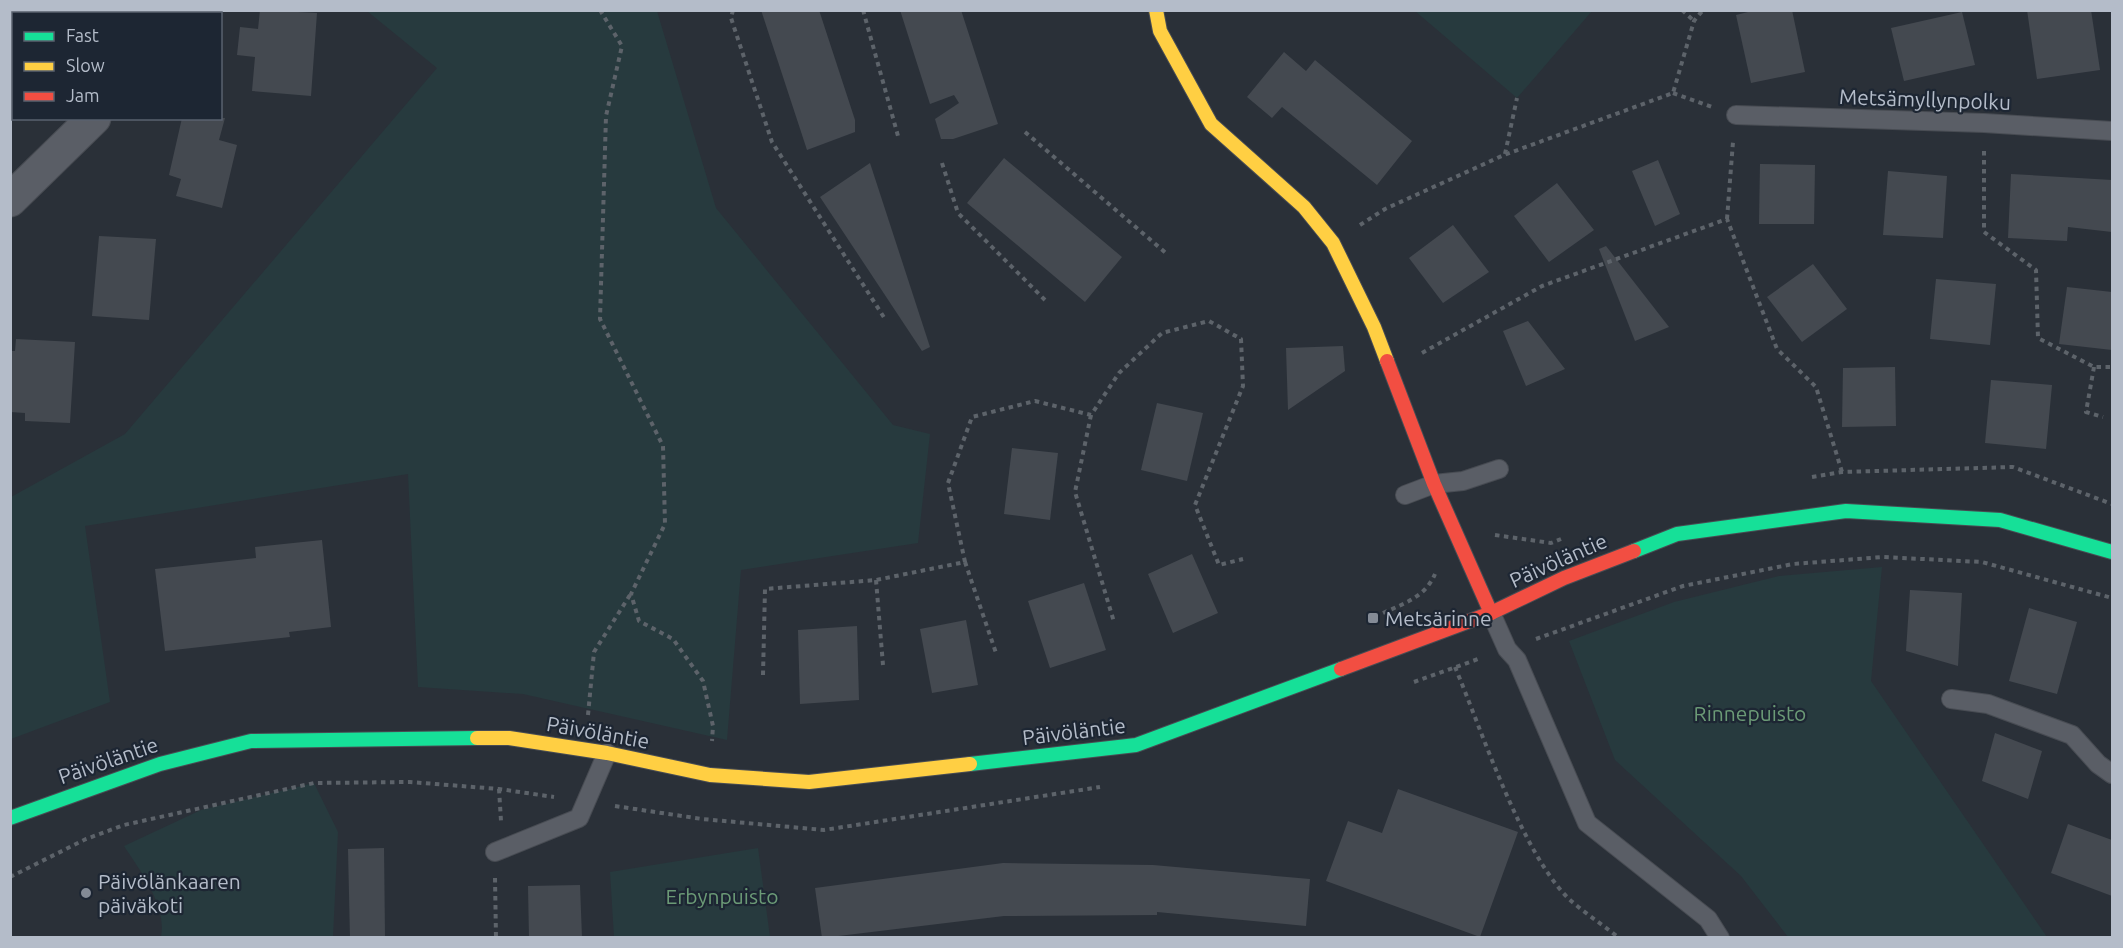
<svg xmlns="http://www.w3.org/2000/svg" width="2123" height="948" font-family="Ubuntu,sans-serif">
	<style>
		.green { fill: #273a3e }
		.building { fill: #444950 }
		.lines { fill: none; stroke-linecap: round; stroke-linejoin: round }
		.lane-casing { stroke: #484c53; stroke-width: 20 }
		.street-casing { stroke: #484c53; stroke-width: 35 }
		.fast-casing { stroke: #484c53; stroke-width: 16 }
		.slow-casing { stroke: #484c53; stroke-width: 16 }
		.jam-casing { stroke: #484c53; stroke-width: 16 }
		.path { stroke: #5d636a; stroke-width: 4; stroke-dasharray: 4.5 4.5; stroke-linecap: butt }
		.lane { stroke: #5a5e66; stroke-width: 18 }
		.street { stroke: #5a5e66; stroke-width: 33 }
		.fast { stroke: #16e098; stroke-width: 14 }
		.slow { stroke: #ffcf43; stroke-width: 14 }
		.jam { stroke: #f24e42; stroke-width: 14 }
		.poi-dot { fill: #848b96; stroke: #1d2633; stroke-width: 2 }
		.labels { text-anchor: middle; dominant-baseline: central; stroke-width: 4.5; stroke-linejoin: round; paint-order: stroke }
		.street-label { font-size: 21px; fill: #b4bcc9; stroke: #1d2633 }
		.poi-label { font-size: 21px; fill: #b4bcc9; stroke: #1d2633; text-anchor: start }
		.park-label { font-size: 21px; fill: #6b9a76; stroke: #1d2633 }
	</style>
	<rect width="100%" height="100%" fill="#2a3038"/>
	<g class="green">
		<path d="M367 11H657L716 208 893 425 930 434 918 543 741 570 727 740 523 694 418 687 408 474 85 526 110 702 11 739V497L125 434 437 68Z"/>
		<path d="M1415 11H1592L1517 98Z"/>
		<path d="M1882 567 1871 681 2047 937H1788L1741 876 1615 760 1569 641 1674 602 1779 576Z"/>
		<path d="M314 783 338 832 333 937H161C167 906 141 872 124 846L201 810Z"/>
		<path d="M758 848 770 937H614L610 872Z"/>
	</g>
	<g class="building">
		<path d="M260 10 317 13 311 96 252 91 255 57 237 55 240 27 258 29Z"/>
		<path d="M761 10H819L855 120V132L807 150Z"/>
		<path d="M900 10H961L998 124 953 139H941L935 119 959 103 954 95 930 104Z"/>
		<path d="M1756 10H1792L1805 72 1751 83 1736 15Z"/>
		<path d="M2027 10H2091L2100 70 2037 79Z"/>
		<path d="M1962 12 1975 65 1904 81 1891 28Z"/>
		<path d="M1284 52 1306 71 1315 60 1412 141 1377 185 1282 107 1272 118 1247 97Z"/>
		<path d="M182 118H225L219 140 237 145 222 208 176 196 181 179 169 175Z"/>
		<path d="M1004 158 1122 257 1085 302 967 203Z"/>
		<path d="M1658 160 1680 214 1655 226 1632 171Z"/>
		<path d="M870 163 930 347 922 351 820 197Z"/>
		<path d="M1760 164 1815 165 1814 224H1759Z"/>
		<path d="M1888 171 1947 176 1943 238 1883 235Z"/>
		<path d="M2011 174 2112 180V232L2068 227 2067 241 2008 238Z"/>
		<path d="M1557 183 1594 230 1549 262 1514 216Z"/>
		<path d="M1453 225 1489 272 1443 303 1409 258Z"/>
		<path d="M99 236 156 239 149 320 92 316Z"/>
		<path d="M1606 246 1669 327 1635 341 1599 249Z"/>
		<path d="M1813 264 1847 309 1802 342 1767 297Z"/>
		<path d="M1936 279 1996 284 1990 345 1930 339Z"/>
		<path d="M2067 287 2112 292V350L2059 344Z"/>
		<path d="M1528 321 1565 369 1526 386 1503 331Z"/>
		<path d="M16 339 75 342 70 423 25 421V413L10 412V351H15Z"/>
		<path d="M1343 346 1345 371 1288 410 1286 348Z"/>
		<path d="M1895 367 1896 426 1842 427 1843 368Z"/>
		<path d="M1991 380 2052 385 2046 449 1985 443Z"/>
		<path d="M1157 403 1203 413 1187 481 1141 470Z"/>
		<path d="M1012 448 1058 453 1050 520 1004 514Z"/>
		<path d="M322 540 331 627 289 632 290 637 165 651 155 569 256 558 255 547Z"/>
		<path d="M1192 554 1218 613 1173 633 1148 574Z"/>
		<path d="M1084 583 1106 650 1050 668 1028 601Z"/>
		<path d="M1910 590 1962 593 1958 666 1906 651Z"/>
		<path d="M2029 608 2077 622 2057 694 2009 681Z"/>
		<path d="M966 620 978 685 932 693 920 629Z"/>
		<path d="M857 626 859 700 800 704 798 630Z"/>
		<path d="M1995 733 2042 751 2028 799 1982 781Z"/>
		<path d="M1398 789 1518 832 1480 937 1326 881 1348 821 1382 833Z"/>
		<path d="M2068 824 2112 840V896L2051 873Z"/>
		<path d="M384 848 385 938H350L348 849Z"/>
		<path d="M1003 863 1153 865 1310 879 1306 926 1157 912V915L1004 916 822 938 815 888Z"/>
		<path d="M580 885 582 938H529L528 886Z"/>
	</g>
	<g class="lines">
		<defs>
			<g id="lane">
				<path d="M1736 115 1984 123 2112 131"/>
				<path d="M1405 495 1434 484 1463 481 1499 469"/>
				<path d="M1491 613 1507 649 1517 660 1587 823 1708 919 1720 938"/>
				<path d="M1951 699 1988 704 2072 735 2098 764 2112 774"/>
				<path d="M495 852 579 818 607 753"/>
			</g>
			<path id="street" d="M10 200 94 118"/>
			<g id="fast">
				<path d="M1634 551 1677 534 1846 511 2000 520 2112 552"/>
				<path d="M970 764 1136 745 1341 669"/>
				<path d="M10 818 160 764 251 741 477 738"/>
			</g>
			<g id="slow">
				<path d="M1156 10 1160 31 1211 124 1304 207 1333 243 1374 327 1387 361"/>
				<path d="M477 738H509L607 753 710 775 809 782 970 764"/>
			</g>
			<g id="jam">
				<path d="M1387 361 1434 484 1491 613"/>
				<path d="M1341 669 1491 613 1564 578 1634 551"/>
			</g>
		</defs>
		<use href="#lane" class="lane-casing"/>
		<use href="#street" class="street-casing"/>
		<use href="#fast" class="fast-casing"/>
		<use href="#slow" class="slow-casing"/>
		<use href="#jam" class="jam-casing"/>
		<g class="path">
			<path d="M600 10 622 46 606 116 600 319 663 446 665 524 631 594 639 621 673 639 703 681 713 726 712 741"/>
			<path d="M733 10 731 18 772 142 885 319"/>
			<path d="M863 10 898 136"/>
			<path d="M1682 10 1694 21"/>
			<path d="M1673 93 1712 107"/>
			<path d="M1025 132 1167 254"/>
			<path d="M1984 151V232L2036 270 2038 338 2094 367H2112"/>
			<path d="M1505 154 1517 98"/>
			<path d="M942 163 958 213 1047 302"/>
			<path d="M1727 219 1733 142"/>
			<path d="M1360 225 1385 209 1504 155 1673 93 1694 21 1703 10"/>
			<path d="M1422 353 1542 286 1727 219 1777 349 1816 387 1842 472"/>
			<path d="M2094 367 2086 412 2103 417"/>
			<path d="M1091 415 1075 492 1114 622"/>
			<path d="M1812 477 1842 472 2013 467 2112 504"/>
			<path d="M1495 535 1551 543 1561 539"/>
			<path d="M965 562 996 653"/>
			<path d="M876 580 883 665"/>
			<path d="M1383 613C1405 603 1425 597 1435 574"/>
			<path d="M1536 639 1683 586 1793 564 1883 557 1982 562 2112 598"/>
			<path d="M1455 667C1482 731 1521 851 1568 898 1583 912 1602 924 1619 938"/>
			<path d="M763 675 765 589 876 580 965 562 948 483 972 417 1035 401 1091 415 1119 373 1162 333 1209 321 1241 339 1243 386 1195 505 1219 565 1243 559"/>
			<path d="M1414 682 1481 658"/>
			<path d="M588 715 594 652 630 595"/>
			<path d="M499 789 501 821"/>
			<path d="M615 806 702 819 824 830 1100 787"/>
			<path d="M10 877 86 839 124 825 314 783 410 782 499 789 554 797"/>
			<path d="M495 878 496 938"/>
		</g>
		<use href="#lane" class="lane"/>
		<use href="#street" class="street"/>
		<use href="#fast" class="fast"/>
		<use href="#slow" class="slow"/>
		<use href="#jam" class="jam"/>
	</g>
	<g class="poi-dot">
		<rect x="1367" y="612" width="12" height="12" rx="3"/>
		<circle cx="86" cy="893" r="6"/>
	</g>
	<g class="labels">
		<g class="street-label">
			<text transform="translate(1925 99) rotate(2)">Metsämyllynpolku</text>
			<text transform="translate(1558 560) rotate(-24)">Päivöläntie</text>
			<text transform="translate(1074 731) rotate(-7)">Päivöläntie</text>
			<text transform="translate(598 732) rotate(10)">Päivöläntie</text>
			<text transform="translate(108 760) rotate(-19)">Päivöläntie</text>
		</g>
		<g class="poi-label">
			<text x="1385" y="618">Metsärinne</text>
			<text x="98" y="881">Päivölänkaaren<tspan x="98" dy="24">päiväkoti</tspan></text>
		</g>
		<g class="park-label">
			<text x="1750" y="713">Rinnepuisto</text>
			<text x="722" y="896">Erbynpuisto</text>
		</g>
	</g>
	<rect width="2123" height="948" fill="none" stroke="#b4bcc9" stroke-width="24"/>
	<rect x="12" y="12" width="210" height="108" fill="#1d2633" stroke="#59626f" stroke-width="1.5"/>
	<rect x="24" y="32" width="30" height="9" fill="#16e098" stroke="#59626f" stroke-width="1.5"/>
	<text x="66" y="42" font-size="18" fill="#b4bcc9">Fast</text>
	<rect x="24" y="62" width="30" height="9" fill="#ffcf43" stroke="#59626f" stroke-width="1.5"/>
	<text x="66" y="72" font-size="18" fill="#b4bcc9">Slow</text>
	<rect x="24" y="92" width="30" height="9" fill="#f24e42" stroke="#59626f" stroke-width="1.5"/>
	<text x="66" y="102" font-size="18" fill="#b4bcc9">Jam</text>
</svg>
